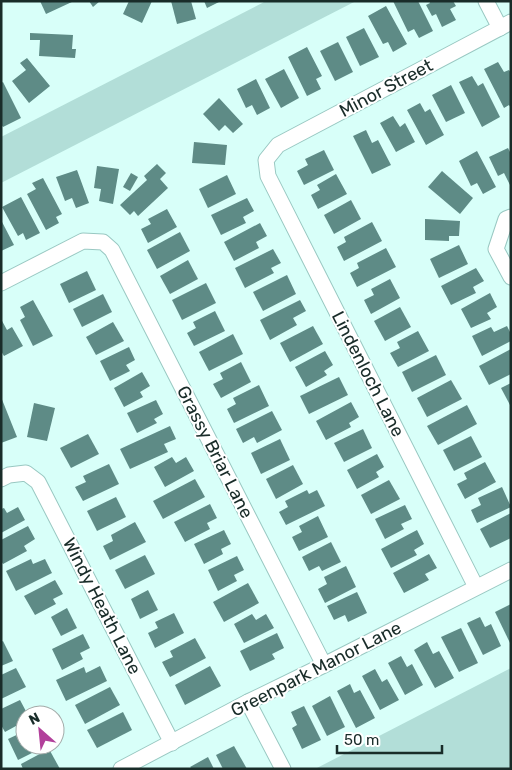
<svg xmlns="http://www.w3.org/2000/svg" width="512" height="770" font-family="Rubik,sans-serif">
	<style>
		.green { fill: #b2ded8 }
		.building { fill: #5e8b86 }
		.lines { fill: none; stroke-linecap: round; stroke-linejoin: round }
		.street-casing { stroke: #99c8c2; stroke-width: 17 }
		.street { stroke: #fff; stroke-width: 15 }
		.labels { text-anchor: middle; dominant-baseline: central; stroke-width: 4; stroke-linejoin: round; paint-order: stroke }
		.street-label { font-size: 18px; fill: #192c29; stroke: #fff }
	</style>
	<rect width="100%" height="100%" fill="#d8fff9"/>
	<g class="green">
		<path d="M266 1H356L1 183V137Z"/>
		<path d="M511 668V769H315Z"/>
	</g>
	<g class="building">
		<path d="M40 1H74L46 14Z"/>
		<path d="M89 1H100L93 7Z"/>
		<path d="M129 1H152L142 23 123 14Z"/>
		<path d="M171 1H191L196 19 177 24Z"/>
		<path d="M204 1H221L207 8Z"/>
		<path d="M393 1H418L433 31 419 38 414 29 408 32Z"/>
		<path d="M429 1H453L456 6 450 9 456 20 442 27 436 14 432 16 426 5 430 3Z"/>
		<path d="M386 6 407 44 393 52 388 42 383 44 368 16Z"/>
		<path d="M364 28 379 57 360 66 346 37Z"/>
		<path d="M30 33 73 35 72 49H76L75 58 39 56 40 40H30Z"/>
		<path d="M338 42 353 72 335 81 320 51Z"/>
		<path d="M307 47 322 76 316 79 321 89 307 96 288 57Z"/>
		<path d="M27 58 50 86 29 103 12 81 26 70 20 63Z"/>
		<path d="M498 62 504 72 509 70 511 73V108L509 105 504 108 484 69Z"/>
		<path d="M284 69 299 98 281 108 265 79Z"/>
		<path d="M472 76 478 86 483 83 500 117 482 127 459 82Z"/>
		<path d="M256 79 270 108 257 115 252 105 246 108 237 89Z"/>
		<path d="M3 82 21 118 3 127 1 124V83Z"/>
		<path d="M451 85 465 113 446 122 432 95Z"/>
		<path d="M219 98 243 124 233 133 225 125 219 131 203 114Z"/>
		<path d="M420 103 425 112 430 109 444 135 426 145 407 110Z"/>
		<path d="M393 116 400 127 405 123 415 142 396 152 380 123Z"/>
		<path d="M366 130 372 143 378 140 391 165 372 174 353 136Z"/>
		<path d="M194 142 227 145 225 165 192 163Z"/>
		<path d="M508 148 511 154V187L504 173 498 176 489 157Z"/>
		<path d="M324 150 334 170 304 185 297 171 308 165 305 159Z"/>
		<path d="M477 151 496 187 483 194 477 183 471 186 459 161Z"/>
		<path d="M157 164 166 173 160 179 168 188 138 216 134 211 130 215 120 205 147 180 144 176Z"/>
		<path d="M97 166 119 169 113 204 99 201 101 189 94 188Z"/>
		<path d="M77 170 89 203 76 208 72 198 65 201 56 177Z"/>
		<path d="M442 171 473 198 460 214 428 187Z"/>
		<path d="M131 173 138 177 130 191 123 187Z"/>
		<path d="M336 174 347 194 318 209 311 195 320 190 317 185Z"/>
		<path d="M227 175 236 194 208 208 199 189Z"/>
		<path d="M43 178 62 214 56 217 59 223 46 230 27 194 36 189 32 183Z"/>
		<path d="M21 197 40 233 26 240 23 233 18 236 2 207Z"/>
		<path d="M247 198 254 211 243 217 246 223 221 235 211 215Z"/>
		<path d="M351 200 361 219 334 234 324 215Z"/>
		<path d="M167 209 177 227 148 243 141 229 151 224 148 219Z"/>
		<path d="M425 219 460 221 459 236H449V241L425 240Z"/>
		<path d="M1 220 14 245 1 251Z"/>
		<path d="M372 222 382 241 344 261 337 247 346 242 344 237Z"/>
		<path d="M260 223 267 236 256 242 259 248 234 261 224 242Z"/>
		<path d="M180 232 190 251 157 269 147 250Z"/>
		<path d="M459 245 468 264 439 278 430 259Z"/>
		<path d="M386 248 396 267 357 287 350 273 359 268 357 263Z"/>
		<path d="M273 249 281 263 271 268 274 273 245 288 235 268Z"/>
		<path d="M188 260 198 279 170 294 160 276Z"/>
		<path d="M476 268 484 281 473 287 476 293 451 305 441 286Z"/>
		<path d="M87 271 96 290 69 303 60 284Z"/>
		<path d="M287 275 296 294 263 311 253 292Z"/>
		<path d="M390 279 400 298 371 314 364 300 374 295 371 289Z"/>
		<path d="M206 283 216 303 182 320 172 300Z"/>
		<path d="M490 293 497 307 487 313 491 319 471 328 461 309Z"/>
		<path d="M103 294 112 312 82 327 73 309Z"/>
		<path d="M33 300 53 336 33 346 20 320 25 317 20 307Z"/>
		<path d="M300 300 306 311 293 318 297 325 270 340 260 320Z"/>
		<path d="M400 307 411 327 385 341 374 321Z"/>
		<path d="M215 311 225 331 194 346 187 333 196 328 193 322Z"/>
		<path d="M1 319 7 330 12 327 23 346 4 356 1 351Z"/>
		<path d="M113 322 124 341 96 355 86 337Z"/>
		<path d="M313 326 323 344 290 362 280 343Z"/>
		<path d="M507 326 511 334V341L482 356 472 336 491 327 494 332Z"/>
		<path d="M418 331 429 351 398 367 390 353 400 348 397 342Z"/>
		<path d="M233 334 243 354 209 371 199 352Z"/>
		<path d="M129 347 135 360 126 365 130 371 110 381 100 361Z"/>
		<path d="M511 349V374L489 385 479 366Z"/>
		<path d="M325 351 333 365 324 371 327 375 306 387 295 367Z"/>
		<path d="M436 355 446 375 412 392 402 372Z"/>
		<path d="M241 362 251 382 221 398 213 384 223 379 220 373Z"/>
		<path d="M142 372 150 386 140 392 143 397 124 407 114 388Z"/>
		<path d="M339 377 348 395 309 414 300 396Z"/>
		<path d="M451 380 462 399 427 417 417 398Z"/>
		<path d="M511 383V407L501 388Z"/>
		<path d="M259 385 269 406 234 423 227 409 236 404 233 398Z"/>
		<path d="M1 397 17 437 1 443Z"/>
		<path d="M156 400 163 414 154 419 157 423 137 433 127 413Z"/>
		<path d="M351 402 359 417 349 423 351 427 326 440 316 421Z"/>
		<path d="M34 403 55 408 47 441 27 437Z"/>
		<path d="M467 405 477 424 438 445 427 426Z"/>
		<path d="M272 411 282 430 257 443 254 437 243 443 236 429Z"/>
		<path d="M170 426 176 439 164 444 168 452 130 469 120 449Z"/>
		<path d="M363 429 372 448 344 462 334 443Z"/>
		<path d="M88 434 99 454 71 468 60 448Z"/>
		<path d="M471 436 482 457 454 471 443 450Z"/>
		<path d="M280 439 290 460 261 474 251 453Z"/>
		<path d="M377 454 384 467 376 472 379 477 357 489 347 470Z"/>
		<path d="M172 457 176 463 186 457 194 471 165 487 154 467Z"/>
		<path d="M485 462 496 482 465 499 457 484 467 479 464 473Z"/>
		<path d="M109 464 119 484 83 501 75 487 86 482 83 476Z"/>
		<path d="M293 465 303 484 276 499 266 479Z"/>
		<path d="M195 479 205 497 163 519 153 501Z"/>
		<path d="M389 480 400 499 371 514 361 495Z"/>
		<path d="M502 487 511 507 477 523 471 510 481 505 478 498Z"/>
		<path d="M307 490 309 494 317 490 325 506 286 525 279 512 288 507 285 501Z"/>
		<path d="M116 497 126 517 97 531 87 511Z"/>
		<path d="M210 504 217 518 207 523 210 529 185 542 174 522Z"/>
		<path d="M405 505 412 519 401 524 404 529 385 539 375 519Z"/>
		<path d="M18 507 25 520 1 533V509L4 508 7 513Z"/>
		<path d="M511 513V538L490 548 480 529Z"/>
		<path d="M318 516 328 537 299 551 292 537 302 532 299 526Z"/>
		<path d="M135 522 146 542 110 560 103 546 113 541 111 535Z"/>
		<path d="M28 526 35 539 24 546 27 551 3 564 1 561V540Z"/>
		<path d="M224 530 231 544 221 549 223 554 204 564 194 544Z"/>
		<path d="M417 530 424 544 414 550 417 555 391 568 381 549Z"/>
		<path d="M331 542 341 562 322 571 319 566 309 571 302 557Z"/>
		<path d="M429 554 437 568 425 574 429 580 404 593 393 573Z"/>
		<path d="M145 555 155 574 125 589 115 570Z"/>
		<path d="M237 556 244 570 234 575 237 581 218 591 208 570Z"/>
		<path d="M31 559 33 564 45 559 52 573 16 591 6 571Z"/>
		<path d="M346 566 356 587 325 603 318 589 327 584 324 577Z"/>
		<path d="M55 580 63 594 53 599 56 604 35 615 24 596Z"/>
		<path d="M248 583 259 603 224 622 213 602Z"/>
		<path d="M148 590 158 610 140 619 131 599Z"/>
		<path d="M357 592 367 613 348 622 345 615 334 620 327 606Z"/>
		<path d="M511 604V645L495 612Z"/>
		<path d="M67 608 77 628 61 636 51 617Z"/>
		<path d="M174 613 184 633 155 648 148 633 158 628 155 622Z"/>
		<path d="M252 614 256 620 266 614 274 628 244 643 234 624Z"/>
		<path d="M480 617 485 627 491 624 501 646 483 655 467 623Z"/>
		<path d="M461 628 478 663 459 672 441 637Z"/>
		<path d="M277 633 284 648 272 654 275 659 250 671 240 651Z"/>
		<path d="M83 634 90 648 80 653 83 659 62 670 52 649Z"/>
		<path d="M195 638 206 658 170 677 162 662 173 657 170 651Z"/>
		<path d="M3 641 13 661 1 666V642Z"/>
		<path d="M427 642 433 654 439 651 454 678 435 688 414 650Z"/>
		<path d="M401 656 407 667 412 664 423 685 405 695 388 663Z"/>
		<path d="M100 666 107 681 66 701 56 680 84 667 86 673Z"/>
		<path d="M210 666 221 686 185 705 175 685Z"/>
		<path d="M16 668 26 687 1 699V675Z"/>
		<path d="M375 669 382 682 387 679 399 700 380 710 362 676Z"/>
		<path d="M350 684 354 693 360 690 375 718 356 728 337 691Z"/>
		<path d="M110 687 120 705 85 724 75 705Z"/>
		<path d="M330 696 345 727 327 736 312 706Z"/>
		<path d="M20 700 28 715H25V721L5 732 1 725V709Z"/>
		<path d="M304 706 321 740 302 749 292 728 297 725 291 712Z"/>
		<path d="M123 712 132 730 97 748 87 730Z"/>
		<path d="M25 731V745H35L38 750 18 760 8 739Z"/>
		<path d="M234 746 247 769H223L216 755Z"/>
		<path d="M49 749 60 769H23L21 764Z"/>
		<path d="M208 757 214 769H192L190 767Z"/>
	</g>
	<g class="lines">
		<defs>
			<g id="street">
				<path d="M486 1 500 28"/>
				<path d="M511 217 506 219 496 249 511 277"/>
				<path d="M1 283 83 241 103 242 112 250 324 665"/>
				<path d="M1 479 9 475 26 473 38 482 172 743"/>
				<path d="M476 587 268 176 266 160 278 145 511 22"/>
				<path d="M248 702 283 769"/>
				<path d="M121 769 248 702 324 665 511 570"/>
			</g>
		</defs>
		<use href="#street" class="street-casing"/>
		<use href="#street" class="street"/>
	</g>
	<g class="labels">
		<g class="street-label">
			<text transform="translate(386 88) rotate(-28)">Minor Street</text>
			<text transform="translate(368 374) rotate(63)">Lindenloch Lane</text>
			<text transform="translate(215 452) rotate(63)">Grassy Briar Lane</text>
			<text transform="translate(102 606) rotate(63)">Windy Heath Lane</text>
			<text transform="translate(316 669) rotate(-27)">Greenpark Manor Lane</text>
		</g>
	</g>
	<rect width="512" height="770" fill="none" stroke="#192c29" stroke-width="5"/>
	<g transform="translate(40 730) rotate(333)"><circle r="24" fill="#ffffff" stroke="#a3aba9"/>
	<path d="M0-4L9 19L0 12L-9 19Z" fill="#b2409b"/>
	<text y="-8" font-size="14" font-weight="bold" text-anchor="middle" fill="#192c29">N</text>
	</g>
	<path d="M337 745v8h105v-8" fill="none" stroke="#192c29" stroke-width="2.5"/>
	<text x="344" y="745" font-size="15" fill="#192c29" stroke="#ffffff" stroke-width="4" paint-order="stroke">50 m</text>
</svg>
